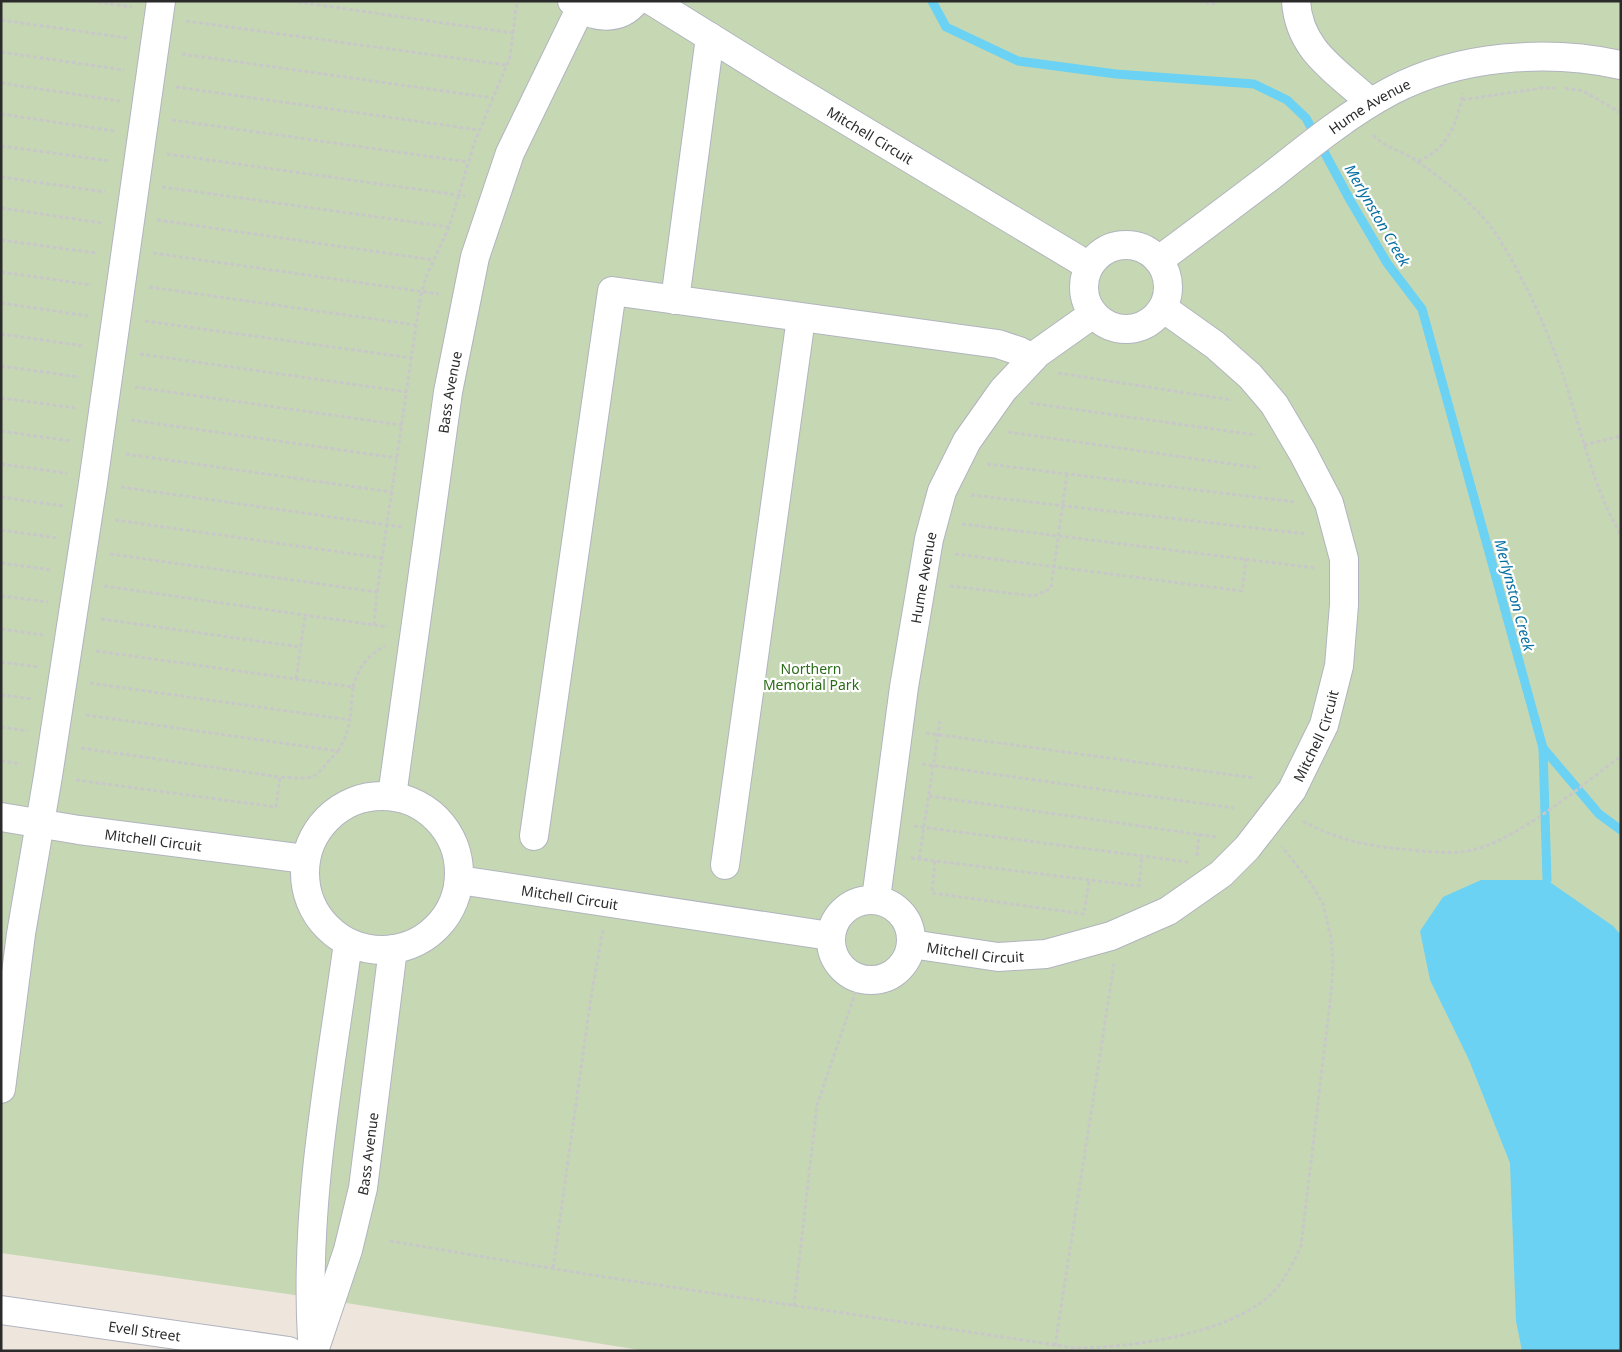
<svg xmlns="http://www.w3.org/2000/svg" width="1622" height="1352" font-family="'Noto Sans',sans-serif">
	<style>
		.cemetery { fill: #c6d8b3 }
		.water { fill: #6bd2f4 }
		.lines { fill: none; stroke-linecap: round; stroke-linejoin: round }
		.stream { stroke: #6bd2f4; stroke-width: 9 }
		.minor-casing { stroke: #b1b4bf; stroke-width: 30 }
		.path { stroke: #c8c8c8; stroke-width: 3; stroke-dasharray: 4 2.5; stroke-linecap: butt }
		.minor { stroke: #fff; stroke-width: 28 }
		.labels { text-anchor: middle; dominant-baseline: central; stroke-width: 4.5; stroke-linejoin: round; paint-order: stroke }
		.street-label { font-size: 14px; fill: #2b2b2b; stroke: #fff }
		.park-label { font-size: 14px; fill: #2a6c17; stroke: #fff }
		.water-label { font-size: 15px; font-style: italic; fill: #0770a3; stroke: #fff }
	</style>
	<rect width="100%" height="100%" fill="#eee6dd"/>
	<path class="cemetery" d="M1 1H1621V1351H646L309 1297 1 1253Z"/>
	<path class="water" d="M1481 880H1547L1613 926 1621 935V1351H1522L1516 1321 1510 1163 1469 1060 1430 980 1420 931 1443 897Z"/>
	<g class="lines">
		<g class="stream">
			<path d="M932 1 946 27 1018 61 1116 74 1254 84 1287 100 1306 118 1350 200 1387 263 1422 309 1543 748 1547 880"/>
			<path d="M1543 748 1599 814 1621 830"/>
		</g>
		<defs>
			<g id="minor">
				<path d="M572 1C590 18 618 23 636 1"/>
				<path id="s1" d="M652 1 776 78 1089 266"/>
				<path d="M1296 1C1299 51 1337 71 1370 102"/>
				<circle cx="1126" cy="287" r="42"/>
				<path id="s2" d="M1159 260C1197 232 1234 204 1271 176 1310 145 1348 114 1391 91 1459 55 1547 49 1621 65"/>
				<path d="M675 300 710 37"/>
				<circle cx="382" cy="873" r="77"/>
				<path id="s3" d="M392 796 448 392 475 257 510 153 580 9"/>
				<path id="s4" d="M1 817 79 830 305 859"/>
				<path d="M534 836 612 291 998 344 1019 351 1033 358"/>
				<path d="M725 865 801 318"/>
				<path id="s5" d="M459 880 830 936"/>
				<path id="s6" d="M876 899 904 687 929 539 942 491 967 441 1003 390 1038 353 1093 314"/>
				<circle cx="871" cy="940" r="40"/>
				<path id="s7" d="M911 944 998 957 1046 954 1111 936 1168 911 1221 874 1247 848 1292 790 1324 725 1339 666 1344 605V559L1329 503 1303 453 1274 404 1250 376 1215 345 1163 308"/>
				<path d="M1 1089 21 934 48 776 93 483 161 1"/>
				<path id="s8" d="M1 1310 289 1351"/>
				<path d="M312 1339C304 1206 330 1074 348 943"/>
				<path id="s9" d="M314 1351 348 1250 363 1188 393 949"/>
			</g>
		</defs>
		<use href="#minor" class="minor-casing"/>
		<g class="path">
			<path d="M91 1 132 7"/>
			<path d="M291 1 513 33"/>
			<path d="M1192 1 1214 4V1"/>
			<path d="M1 20 127 38"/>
			<path d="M186 21 506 65"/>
			<path d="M1 52 124 70"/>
			<path d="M182 54 493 98"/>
			<path d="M1 83 120 101"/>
			<path d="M176 87 479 130"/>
			<path d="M1565 88 1583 91 1621 113"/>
			<path d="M1462 100 1541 88H1556"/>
			<path d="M1 114 114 131"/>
			<path d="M172 120 468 162"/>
			<path d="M1373 135C1386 149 1404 151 1418 162 1447 182 1479 208 1498 237 1523 276 1548 331 1563 375 1581 428 1592 486 1621 535"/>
			<path d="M1 146 110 161"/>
			<path d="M167 154 465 196"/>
			<path d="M1418 161C1448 149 1457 123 1463 93"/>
			<path d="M1 177 105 192"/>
			<path d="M162 187 449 227"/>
			<path d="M1 208 102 223"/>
			<path d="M157 220 434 260"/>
			<path d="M1 240 96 253"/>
			<path d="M153 253 439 294"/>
			<path d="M1 272 92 285"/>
			<path d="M149 287 416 325"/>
			<path d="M1 303 88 316"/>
			<path d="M145 321 412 358"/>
			<path d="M1 334 84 346"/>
			<path d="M140 354 407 392"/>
			<path d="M1 366 79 377"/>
			<path d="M1058 373 1232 400"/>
			<path d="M135 387 402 425"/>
			<path d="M1 398 75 408"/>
			<path d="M1030 403 1256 435"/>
			<path d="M131 420 397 458"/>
			<path d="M1 431 71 441"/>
			<path d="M1008 432 1260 468"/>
			<path d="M1584 445 1621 436"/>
			<path d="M126 454 392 492"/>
			<path d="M1 464 67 473"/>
			<path d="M987 464 1295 502"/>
			<path d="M121 487 402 527"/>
			<path d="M971 495 1307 534"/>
			<path d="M1 497 63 506"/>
			<path d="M115 520 382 558"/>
			<path d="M962 524 1316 568"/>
			<path d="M1 530 58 538"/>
			<path d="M110 554 377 592 374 625"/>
			<path d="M955 554 1242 591 1246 559"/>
			<path d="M1 563 51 570"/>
			<path d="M104 586 388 627"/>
			<path d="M950 586 1034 596 1051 588 1067 474"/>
			<path d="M377 592 420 299 426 277 449 227 474 144 510 57 517 1"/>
			<path d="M1 596 48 602"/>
			<path d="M101 619 300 647"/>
			<path d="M1 629 43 635"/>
			<path d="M96 651 353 687 350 720"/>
			<path d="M1 662 38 667"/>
			<path d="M296 679 305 616"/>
			<path d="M90 683 350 720 346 736 338 751"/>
			<path d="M353 687C358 669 367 655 385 646"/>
			<path d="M1 695 33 699"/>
			<path d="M86 715 338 751C311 779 321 780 280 777"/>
			<path d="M1 727 28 731"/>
			<path d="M926 733 1255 778"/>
			<path d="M1 761 21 764"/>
			<path d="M922 764 1234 808"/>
			<path d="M76 780 276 807 280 777 81 748"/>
			<path d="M929 796 1217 837"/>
			<path d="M1303 821C1333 838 1366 846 1401 849 1425 851 1450 855 1473 850 1520 838 1582 785 1621 756"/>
			<path d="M914 826 1188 862"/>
			<path d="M1197 856 1199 834"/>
			<path d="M911 858 1139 886 1142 856"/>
			<path d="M919 859 940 721"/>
			<path d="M935 861 932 893 1084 914 1089 881"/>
			<path d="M390 1241 579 1273 1075 1348C1130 1348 1230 1334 1271 1294 1285 1281 1293 1263 1301 1246L1332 985 1333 959 1331 938 1323 904 1310 882 1282 847"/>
			<path d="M553 1268 591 997 603 930"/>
			<path d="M794 1306 817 1105 860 979"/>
			<path d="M1055 1346 1114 964"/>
		</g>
		<use href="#minor" class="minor"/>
	</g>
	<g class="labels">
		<g class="street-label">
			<text stroke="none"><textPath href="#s2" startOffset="261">Hume Avenue</textPath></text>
			<text stroke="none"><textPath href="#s1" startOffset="256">Mitchell Circuit</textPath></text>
			<text stroke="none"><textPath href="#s3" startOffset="408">Bass Avenue</textPath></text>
			<text stroke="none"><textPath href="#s6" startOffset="325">Hume Avenue</textPath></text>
			<text stroke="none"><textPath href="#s7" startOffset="500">Mitchell Circuit</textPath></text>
			<text stroke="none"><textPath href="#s4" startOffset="154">Mitchell Circuit</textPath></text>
			<text stroke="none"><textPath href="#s5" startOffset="112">Mitchell Circuit</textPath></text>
			<text stroke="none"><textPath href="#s7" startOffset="65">Mitchell Circuit</textPath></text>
			<text stroke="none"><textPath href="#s9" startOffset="205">Bass Avenue</textPath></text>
			<text stroke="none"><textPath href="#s8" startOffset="145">Evell Street</textPath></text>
		</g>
		<g class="park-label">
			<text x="811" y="668">Northern<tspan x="811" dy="16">Memorial Park</tspan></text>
		</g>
		<g class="water-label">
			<text transform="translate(1378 215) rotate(60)">Merlynston Creek</text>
			<text transform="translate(1515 595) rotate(75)">Merlynston Creek</text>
		</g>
	</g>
	<rect width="1622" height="1352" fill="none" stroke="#2b2b2b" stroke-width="5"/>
</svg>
